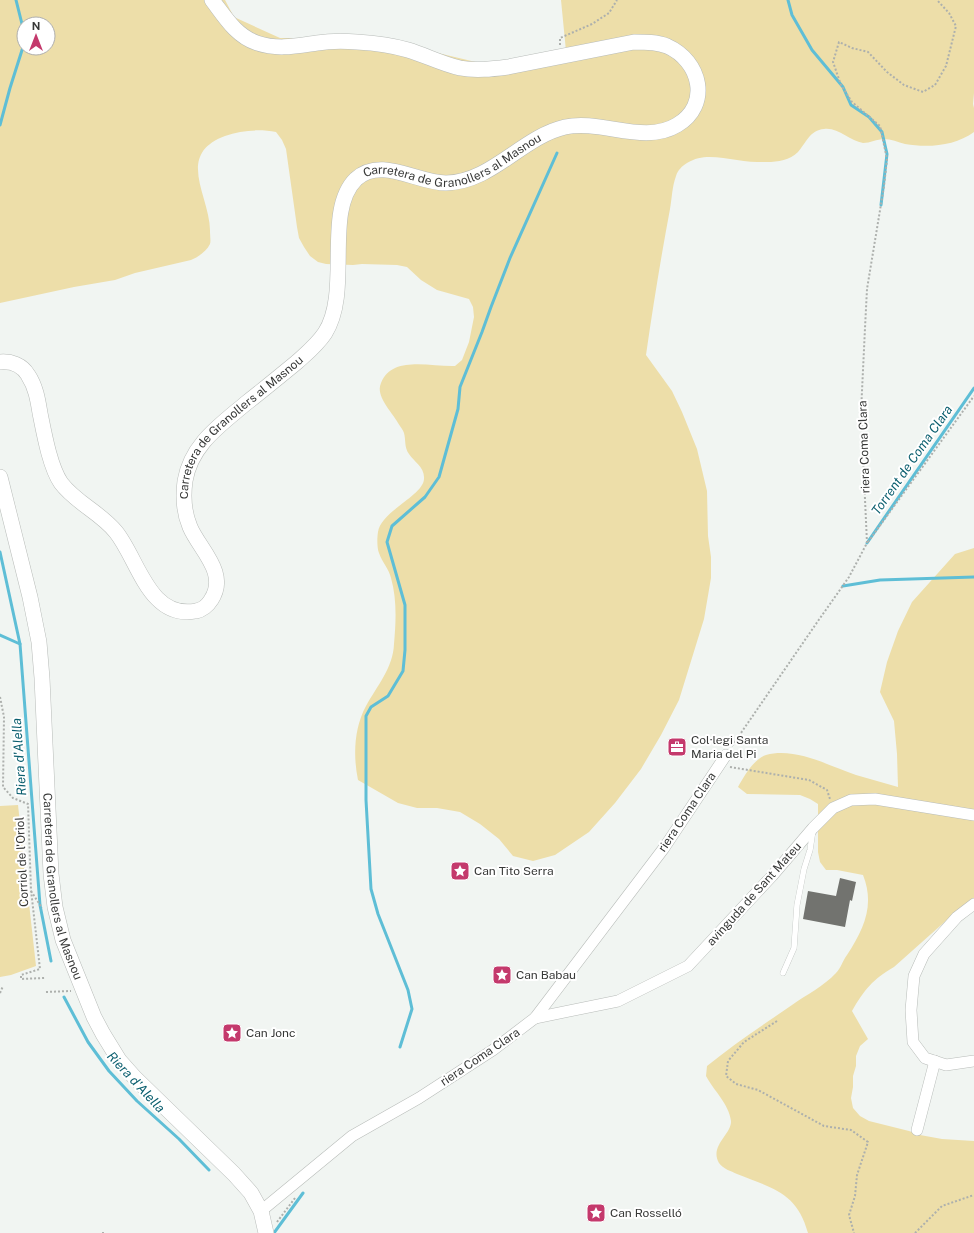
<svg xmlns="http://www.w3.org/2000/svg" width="974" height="1233" font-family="'Public Sans',sans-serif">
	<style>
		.green { fill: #eddea9; fill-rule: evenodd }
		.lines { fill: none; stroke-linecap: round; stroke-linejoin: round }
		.stream { stroke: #5ebed6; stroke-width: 3 }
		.building { fill: #72736f }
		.service-casing { stroke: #b8bcb9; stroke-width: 6 }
		.minor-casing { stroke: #b8bcb9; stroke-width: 12 }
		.secondary-casing { stroke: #b8bcb9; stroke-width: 16 }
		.path { stroke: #adb0ad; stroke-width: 2; stroke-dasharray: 2 2; stroke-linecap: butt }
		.service { stroke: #fff; stroke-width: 5.5 }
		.minor { stroke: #fff; stroke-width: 11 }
		.secondary { stroke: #fff; stroke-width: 15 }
		.labels { text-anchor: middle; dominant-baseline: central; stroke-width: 4; stroke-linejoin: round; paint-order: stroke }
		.street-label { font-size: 12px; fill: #373837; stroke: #fff }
		.poi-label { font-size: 12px; fill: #373837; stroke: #fff; text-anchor: start }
		.water-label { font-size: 13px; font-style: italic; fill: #0a5e6e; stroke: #fff }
	</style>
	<rect width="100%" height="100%" fill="#f1f5f2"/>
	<g class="green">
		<path d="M0 0H225L234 17 280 38H375L484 64 566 51 561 0H974V93L973 104 974 108V132C955 146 928 148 905 144 898 142 891 139 884 139 877 139 870 143 863 143 850 141 838 127 824 129 810 130 806 143 798 152 790 160 778 162 767 162 757 162 747 162 737 160 720 158 703 153 687 163 682 166 678 170 676 176 672 187 672 198 670 209 661 257 653 306 646 355L672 391 682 412 697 449 707 491 708 536 711 557V578L704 619 679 700 661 735 641 769 615 803 589 832 555 855 533 861 513 856 499 839 480 824 460 812 437 808H417L398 803 358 780C353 756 354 728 366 706 377 686 393 668 394 644 396 622 397 599 391 578 389 569 382 562 379 553 377 548 377 538 378 532 381 511 423 496 424 479 425 467 414 462 409 454 404 447 406 440 404 433 403 430 400 426 398 423 392 412 375 396 381 383 392 355 431 367 455 366L462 360 469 342 474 317 473 307 469 299 437 290 421 280 407 267 397 265 362 264 353 265 326 264 318 262 310 256 304 247 299 238 297 227 286 149 282 140 276 132C260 129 241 130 225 136 174 155 211 197 210 232 210 236 211 241 210 244 206 252 198 257 191 260L135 273 115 280 74 287 0 303ZM24 24H48V48H24Z"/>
		<path d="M974 548V905L958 910 894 967C873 979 864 990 852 1011L868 1039 860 1046 856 1056V1066L853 1076V1087L851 1098 853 1108 860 1116 869 1121 909 1131 920 1135 942 1139 974 1141V1233H808C797 1192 772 1188 737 1174 731 1171 723 1169 719 1163 709 1146 732 1134 731 1121 729 1104 714 1091 706 1076L707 1066C734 1044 763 1025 792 1005 806 995 824 986 836 973 841 968 843 960 847 955 864 929 875 905 863 875L837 870H826L820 862 818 852V804L810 799 800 795 747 794 738 787C744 776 754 759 766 755 796 747 829 766 856 775 870 779 884 783 898 787L897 754 894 721 880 692 887 662 898 631 912 602 955 554Z"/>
		<path d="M18 805 36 966 11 975 0 977V806Z"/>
	</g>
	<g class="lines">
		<g class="stream">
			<path d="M788 0 792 15 812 50 843 87 851 105 869 117 882 132 887 154 881 205"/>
			<path d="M0 125 10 88 23 47 22 24 16 0"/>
			<path d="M867 543 974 388"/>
			<path d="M0 552 20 644 40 905 51 961"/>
			<path d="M843 586 880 580 974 577"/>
			<path d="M0 635 20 644"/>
			<path d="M64 997 88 1042 109 1071 137 1101 179 1139 209 1170"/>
			<path d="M400 1047 412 1009 408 990 378 914 371 889 366 800V716L371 707 388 696 403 671 405 650V605L387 542 392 526 425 497 439 477 458 409 460 387 482 332 491 307 510 258 557 153"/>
			<path d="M274 1233 303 1193"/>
		</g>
	</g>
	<path class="building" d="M840 878 856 882 852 901 850 900 845 927 803 919 808 891 836 896Z"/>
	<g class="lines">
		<defs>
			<path id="service" d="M783 973 794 948 797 905 804 869 810 850 813 830"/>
			<g id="minor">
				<path d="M974 904 957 917 924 954 914 976 911 1010 913 1042 925 1058 946 1065 974 1061"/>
				<path d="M535 1018 618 1001 688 966 772 876 813 828 833 808 851 800 875 799 974 815"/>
				<path d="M917 1130 935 1061"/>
				<path d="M261 1211 352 1136 419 1098 493 1050 535 1018 664 848 726 755"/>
			</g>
			<g id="secondary">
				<path id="s1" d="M0 362C11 361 22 365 28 375 36 387 38 401 40 413 44 433 50 467 61 483 76 503 101 513 116 532 138 559 149 620 196 611 202 610 208 605 211 600 229 573 199 549 190 527 184 513 183 496 185 481 191 445 219 426 245 404 263 390 280 376 297 362 307 353 317 345 325 333 352 291 323 211 356 179 381 156 417 183 446 183 492 182 522 137 565 127 601 119 644 145 677 125 711 105 701 61 667 46 657 42 645 42 634 42L508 67C492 69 476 71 460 68 442 64 425 55 408 50 391 45 374 43 357 42 344 41 330 41 317 43 296 46 278 50 257 43 236 36 225 17 212 0"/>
				<path id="s2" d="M0 477 30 597 39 642 42 678 51 874 55 907 63 940 94 1017 103 1034 119 1060 135 1078 234 1174 251 1193 261 1211 266 1233"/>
			</g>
		</defs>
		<use href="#service" class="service-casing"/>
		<use href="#minor" class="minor-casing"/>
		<use href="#secondary" class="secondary-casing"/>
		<g class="path">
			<path d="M560 45V38L592 24 609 13 617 0"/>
			<path d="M868 542 974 396"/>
			<path d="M0 697 4 717 3 787 13 798 28 804 31 890 40 969 21 975V979L45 978"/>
			<path d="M732 746 818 621 849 577 867 543 861 412 865 328 867 289 884 186 887 159 880 126 852 102 841 85 833 62 839 42 852 48 868 52 887 72 904 85 923 92 935 85 946 66 956 26 949 13 937 0"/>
			<path d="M730 767 809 780 827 790 830 799"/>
			<path d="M31 891 42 908"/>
			<path d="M46 992 71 991"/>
			<path d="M0 993 3 986"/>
			<path d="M777 1021 744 1042 728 1061 726 1076 736 1084 758 1090 824 1126 851 1130 868 1142 857 1175 855 1196 849 1215 854 1233"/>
			<path d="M277 1222 295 1198"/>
			<path d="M103 1233V1232"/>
			<path d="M915 1233 942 1206 974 1195"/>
		</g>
		<use href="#service" class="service"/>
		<use href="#minor" class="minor"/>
		<use href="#secondary" class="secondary"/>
	</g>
	<defs>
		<symbol id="office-square" viewBox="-11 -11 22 22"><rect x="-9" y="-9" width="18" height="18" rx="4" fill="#c4396c" stroke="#fff"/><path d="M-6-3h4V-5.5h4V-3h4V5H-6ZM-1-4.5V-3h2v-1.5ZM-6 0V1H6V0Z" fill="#fff"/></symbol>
		<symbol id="sight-square" viewBox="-11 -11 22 22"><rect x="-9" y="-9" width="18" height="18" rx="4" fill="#c4396c" stroke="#fff"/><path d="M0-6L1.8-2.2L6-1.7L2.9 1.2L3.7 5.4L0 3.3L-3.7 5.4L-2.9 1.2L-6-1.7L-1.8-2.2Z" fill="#fff"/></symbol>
	</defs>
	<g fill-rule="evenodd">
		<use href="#office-square" x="666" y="736" width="22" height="22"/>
		<use href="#sight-square" x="449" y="860" width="22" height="22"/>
		<use href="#sight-square" x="491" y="964" width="22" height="22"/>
		<use href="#sight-square" x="221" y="1022" width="22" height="22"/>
		<use href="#sight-square" x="585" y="1202" width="22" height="22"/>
	</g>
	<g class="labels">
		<g class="street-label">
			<text stroke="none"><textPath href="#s1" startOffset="960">Carretera de Granollers al Masnou</textPath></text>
			<text stroke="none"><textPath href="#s1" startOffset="565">Carretera de Granollers al Masnou</textPath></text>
			<text transform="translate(864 447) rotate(-92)">riera Coma Clara</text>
			<text transform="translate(687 812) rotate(-56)">riera Coma Clara</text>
			<text transform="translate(22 862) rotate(-93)">Corriol de l'Oriol</text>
			<text stroke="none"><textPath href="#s2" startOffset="416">Carretera de Granollers al Masnou</textPath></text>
			<text transform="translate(754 894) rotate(-48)">avinguda de Sant Mateu</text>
			<text transform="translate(480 1057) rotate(-34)">riera Coma Clara</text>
		</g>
		<g class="poi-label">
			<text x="691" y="740">Col·legi Santa<tspan x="691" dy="14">Maria del Pi</tspan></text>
			<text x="474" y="871">Can Tito Serra</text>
			<text x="516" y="975">Can Babau</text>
			<text x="246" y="1033">Can Jonc</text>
			<text x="610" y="1213">Can Rosselló</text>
		</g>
		<g class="water-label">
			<text transform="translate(912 460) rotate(-55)">Torrent de Coma Clara</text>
			<text transform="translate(19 757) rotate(-94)">Riera d'Alella</text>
			<text transform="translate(136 1082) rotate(47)">Riera d'Alella</text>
		</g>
	</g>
	<g transform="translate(36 36)"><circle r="19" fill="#ffffff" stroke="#afafaf"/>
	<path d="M0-3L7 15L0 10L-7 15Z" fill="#c4396c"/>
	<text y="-6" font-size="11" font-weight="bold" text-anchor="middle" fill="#373837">N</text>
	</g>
</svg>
